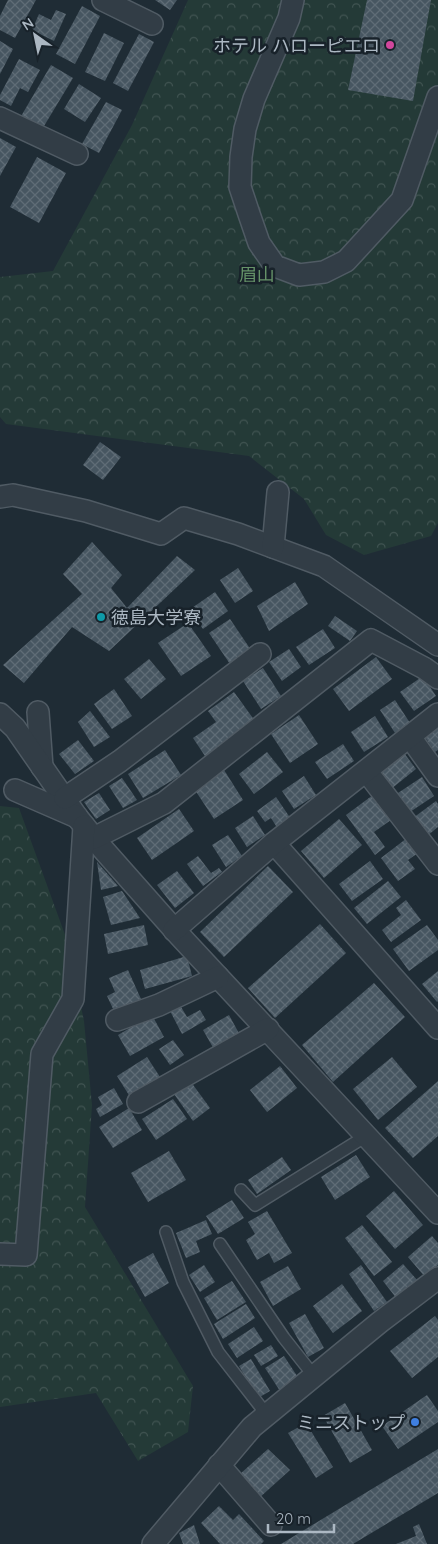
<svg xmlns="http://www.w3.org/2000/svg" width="438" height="1544" font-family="Quicksand,'Noto Sans JP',sans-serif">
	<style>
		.forest { fill: url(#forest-crowns) }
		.building { fill: url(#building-cross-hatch) }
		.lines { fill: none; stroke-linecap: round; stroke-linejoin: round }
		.service-casing { stroke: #505b64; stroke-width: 14 }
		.minor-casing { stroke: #505b64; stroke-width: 24 }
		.service { stroke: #323d46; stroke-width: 11 }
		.minor { stroke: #323d46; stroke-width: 21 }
		.hotel-dot { fill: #d1479c; stroke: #18222a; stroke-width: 2 }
		.culture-dot { fill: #0f9aa8; stroke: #18222a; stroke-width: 2 }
		.shop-dot { fill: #3f7fe0; stroke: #18222a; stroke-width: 2 }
		.labels { text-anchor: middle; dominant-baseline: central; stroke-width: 5; stroke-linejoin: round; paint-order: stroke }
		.poi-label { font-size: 18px; fill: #acb8c3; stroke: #18222a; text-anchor: end }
		.park-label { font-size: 18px; fill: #659268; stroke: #18222a }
	</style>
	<defs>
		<pattern id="forest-crowns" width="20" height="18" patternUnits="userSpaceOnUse" patternTransform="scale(1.25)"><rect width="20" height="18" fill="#243a37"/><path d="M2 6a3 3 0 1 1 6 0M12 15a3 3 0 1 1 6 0" fill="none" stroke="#415452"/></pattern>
		<pattern id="building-cross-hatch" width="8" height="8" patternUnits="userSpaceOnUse" patternTransform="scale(1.25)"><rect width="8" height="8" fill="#475661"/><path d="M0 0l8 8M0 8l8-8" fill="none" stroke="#5f6c76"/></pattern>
	</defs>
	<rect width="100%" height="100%" fill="#1f2c35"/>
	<g class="forest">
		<path d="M188 0H438V523L431 536 364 555 326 535 304 499 249 456 6 424 0 417V277L53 271 132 125Z"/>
		<path d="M0 806 19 808 68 943 84 1021 92 1105 85 1207 193 1386 188 1432 138 1461 96 1393 0 1407Z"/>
	</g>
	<g class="building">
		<path d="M8 0H36L15 38 0 30V16Z"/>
		<path d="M155 0H177L170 10Z"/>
		<path d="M367 0H431L413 101 348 90Z"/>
		<path d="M82 6 100 16 75 64 56 54Z"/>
		<path d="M56 10 66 14 54 41 32 30 39 14 51 20Z"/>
		<path d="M104 33 124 43 105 81 85 72Z"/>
		<path d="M139 34 154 42 128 91 113 83Z"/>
		<path d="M0 41 13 49 0 74Z"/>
		<path d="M19 59 40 70 28 92 20 88 11 106 0 100V95Z"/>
		<path d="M51 65 73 78 41 131 20 118Z"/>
		<path d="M79 84 101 98 85 122 64 109Z"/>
		<path d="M106 102 122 110 99 153 82 144Z"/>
		<path d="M0 138 16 147 0 176Z"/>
		<path d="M37 157 66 173 39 223 10 207Z"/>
		<path d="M100 442 121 457 103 480 83 465Z"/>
		<path d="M92 542 122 575 111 588 127 608 177 556 195 570 109 651 72 627 24 683 3 665 82 594 63 574Z"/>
		<path d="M238 568 253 591 235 603 220 580Z"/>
		<path d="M295 582 308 604 269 631 257 606Z"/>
		<path d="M215 592 228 611 203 629 189 610Z"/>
		<path d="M335 616 357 631 350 641 328 626Z"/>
		<path d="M230 619 251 650 230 664 209 633Z"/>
		<path d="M188 623 211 656 181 676 158 643Z"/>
		<path d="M323 629 335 648 309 665 296 647Z"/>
		<path d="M289 649 301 667 282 681 269 662Z"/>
		<path d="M376 657 392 679 349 711 333 689Z"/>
		<path d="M149 659 166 679 141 699 124 679Z"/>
		<path d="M263 668 281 696 261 709 243 681Z"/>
		<path d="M423 676 436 696 414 711 400 692Z"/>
		<path d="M114 689 132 716 112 729 94 704Z"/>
		<path d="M234 692 255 721 205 756 193 738 216 722 208 711Z"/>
		<path d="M395 700 410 723 395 733 380 710Z"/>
		<path d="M90 711 110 737 94 747 78 722Z"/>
		<path d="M299 715 318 744 290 763 271 734Z"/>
		<path d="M375 716 388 737 364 752 351 732Z"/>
		<path d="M438 724V750L435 752 423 734Z"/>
		<path d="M78 740 94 761 75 774 59 754Z"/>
		<path d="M343 744 354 761 327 779 315 762Z"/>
		<path d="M165 750 181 775 143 798 128 774Z"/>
		<path d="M267 752 283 772 254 794 239 774Z"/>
		<path d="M404 753 416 769 391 789 379 774Z"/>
		<path d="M224 770 243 800 214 819 195 790Z"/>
		<path d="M304 776 316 795 294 809 282 791Z"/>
		<path d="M422 777 434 796 407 814 395 795Z"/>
		<path d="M122 778 137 800 123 808 109 786Z"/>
		<path d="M99 793 110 810 96 819 84 802Z"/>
		<path d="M373 795 391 820 374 832 385 847 375 855 346 815Z"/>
		<path d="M276 797 291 819 278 829 271 818 265 822 257 811Z"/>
		<path d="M436 801 438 804V827L427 836 413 818Z"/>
		<path d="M179 809 194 831 152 860 137 838Z"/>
		<path d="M253 816 265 835 247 847 235 828Z"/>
		<path d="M339 819 362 845 324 878 301 851Z"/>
		<path d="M228 835 242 856 226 867 212 845Z"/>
		<path d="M407 838 418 853 408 860 415 869 398 881 381 858Z"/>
		<path d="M198 856 211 873 219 868 222 872 203 886 187 864Z"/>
		<path d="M370 861 383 879 352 901 339 884Z"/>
		<path d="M97 862 118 886 101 890Z"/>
		<path d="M268 866 293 892 224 957 200 932Z"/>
		<path d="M177 871 194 893 175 908 157 885Z"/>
		<path d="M388 881 401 897 367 924 354 908Z"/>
		<path d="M122 891 140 918 111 925 103 897Z"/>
		<path d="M406 900 421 920 391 942 382 930 401 915 396 908Z"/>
		<path d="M320 924 346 953 275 1018 248 988Z"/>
		<path d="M144 925 148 945 108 954 104 934Z"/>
		<path d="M427 925 438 940V950L409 971 393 949Z"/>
		<path d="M187 956 192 976 145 989 140 970Z"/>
		<path d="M128 970 141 999 114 1011 107 996 115 992 109 978Z"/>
		<path d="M438 971V1001L437 1002 422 984Z"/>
		<path d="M374 983 405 1017 333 1082 302 1045Z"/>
		<path d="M180 1005 187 1017 200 1010 206 1020 182 1034 170 1011Z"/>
		<path d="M152 1015 164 1037 130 1056 118 1035Z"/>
		<path d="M229 1015 241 1037 215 1051 203 1030Z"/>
		<path d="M173 1040 184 1055 170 1065 159 1049Z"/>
		<path d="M147 1057 162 1080 132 1100 117 1076Z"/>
		<path d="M392 1057 417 1087 378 1120 353 1089Z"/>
		<path d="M280 1066 297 1088 267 1112 250 1090Z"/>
		<path d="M438 1081V1136L413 1158 385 1128Z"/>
		<path d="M191 1082 210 1108 193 1121 174 1094Z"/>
		<path d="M114 1088 123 1104 100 1117 96 1109 102 1105 98 1097Z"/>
		<path d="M173 1099 187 1119 156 1140 142 1119Z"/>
		<path d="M129 1108 142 1130 113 1148 99 1127Z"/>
		<path d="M169 1151 186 1180 148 1202 131 1173Z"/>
		<path d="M356 1155 370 1177 335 1200 321 1177Z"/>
		<path d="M282 1157 291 1170 257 1194 248 1180Z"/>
		<path d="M394 1191 423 1225 395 1249 366 1216Z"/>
		<path d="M232 1200 244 1218 218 1234 206 1216Z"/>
		<path d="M267 1211 292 1253 274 1263 269 1253 257 1260 246 1240 255 1234 248 1222Z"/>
		<path d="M206 1220 212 1234 196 1241 200 1252 186 1258 176 1233Z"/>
		<path d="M362 1225 392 1262 374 1276 345 1238Z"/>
		<path d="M432 1236 438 1243V1265L425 1277 408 1257Z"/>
		<path d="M153 1253 169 1283 145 1297 128 1267Z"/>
		<path d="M403 1264 418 1281 397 1299 383 1281Z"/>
		<path d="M204 1265 215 1282 200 1292 189 1275Z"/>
		<path d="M361 1265 387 1302 374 1311 349 1274Z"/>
		<path d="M288 1266 301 1289 273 1306 260 1282Z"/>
		<path d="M232 1281 246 1302 217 1320 204 1298Z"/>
		<path d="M342 1284 362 1311 333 1333 313 1306Z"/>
		<path d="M246 1304 255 1318 223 1339 214 1324Z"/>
		<path d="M305 1314 324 1348 308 1357 289 1323Z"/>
		<path d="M435 1316 438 1320V1357L412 1378 390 1351Z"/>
		<path d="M254 1327 263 1341 237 1358 228 1344Z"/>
		<path d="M271 1345 278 1356 261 1366 254 1355Z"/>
		<path d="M284 1356 301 1382 282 1394 265 1368Z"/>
		<path d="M251 1359 270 1391 258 1398 239 1366Z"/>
		<path d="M427 1395 438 1411V1422L398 1449 382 1426Z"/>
		<path d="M345 1403 372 1450 350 1463 323 1416Z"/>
		<path d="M306 1423 333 1467 316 1478 288 1433Z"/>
		<path d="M268 1449 290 1470 258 1499 240 1474Z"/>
		<path d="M438 1449V1493L353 1544H281Z"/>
		<path d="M219 1506 233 1520 239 1514 264 1541 261 1544H220L201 1523Z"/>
		<path d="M419 1524 427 1544H396L416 1536 413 1527Z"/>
		<path d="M194 1525 200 1544H183L179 1533Z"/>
	</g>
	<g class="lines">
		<defs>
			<g id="service">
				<path d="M241 1190 255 1205 366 1136"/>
				<path d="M166 1232 183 1282 218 1352 267 1415"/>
				<path d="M220 1244 284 1338 314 1376"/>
			</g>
			<g id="minor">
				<path d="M103 0 152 24"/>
				<path d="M293 0 289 18 254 99 245 129 241 157 240 187 249 214 259 243 275 266 299 275 324 272 346 261 402 200 438 97"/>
				<path d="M0 118 77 154"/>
				<path d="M0 497 13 495 86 511 161 534 184 518 238 534 324 566 438 645"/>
				<path d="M273 547 278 492"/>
				<path d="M38 712 42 767"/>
				<path d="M0 714 15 728 77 817 102 848 179 935 438 1213"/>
				<path d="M410 737 438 776"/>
				<path d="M367 772 438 864"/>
				<path d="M15 790 77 817"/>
				<path d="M65 798 120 761 260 654"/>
				<path d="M94 838 164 803 371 640 424 668 438 678"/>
				<path d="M274 843 438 1028"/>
				<path d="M174 930 274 843 438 714"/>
				<path d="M117 1020 159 1005 218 977"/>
				<path d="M138 1102 268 1029"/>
				<path d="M0 1254 26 1255 42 1054 73 999 84 826"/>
				<path d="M219 1465 271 1525"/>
				<path d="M153 1544 252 1427 380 1322 438 1278"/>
			</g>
		</defs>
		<use href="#service" class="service-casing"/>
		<use href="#minor" class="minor-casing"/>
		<use href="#service" class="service"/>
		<use href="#minor" class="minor"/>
	</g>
	<circle class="hotel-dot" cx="390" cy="45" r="5"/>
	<circle class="culture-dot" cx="101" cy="617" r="5"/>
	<circle class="shop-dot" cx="415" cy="1422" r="5"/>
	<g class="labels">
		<g class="poi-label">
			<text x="380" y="45">ホテル ハローピエロ</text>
			<text x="111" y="617" text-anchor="start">徳島大学寮</text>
			<text x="405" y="1422">ミニストップ</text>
		</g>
		<g class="park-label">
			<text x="257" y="274">眉山</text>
		</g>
	</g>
	<g transform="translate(35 35) rotate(327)" stroke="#18222a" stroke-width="4" paint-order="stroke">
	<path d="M0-4L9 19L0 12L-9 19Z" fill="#acb8c3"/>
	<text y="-8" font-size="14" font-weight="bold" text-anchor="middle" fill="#acb8c3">N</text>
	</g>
	<path d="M268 1524v8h66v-8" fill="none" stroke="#acb8c3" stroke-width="2.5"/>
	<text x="276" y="1524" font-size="15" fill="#acb8c3" stroke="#18222a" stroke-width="4" paint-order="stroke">20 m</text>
</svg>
